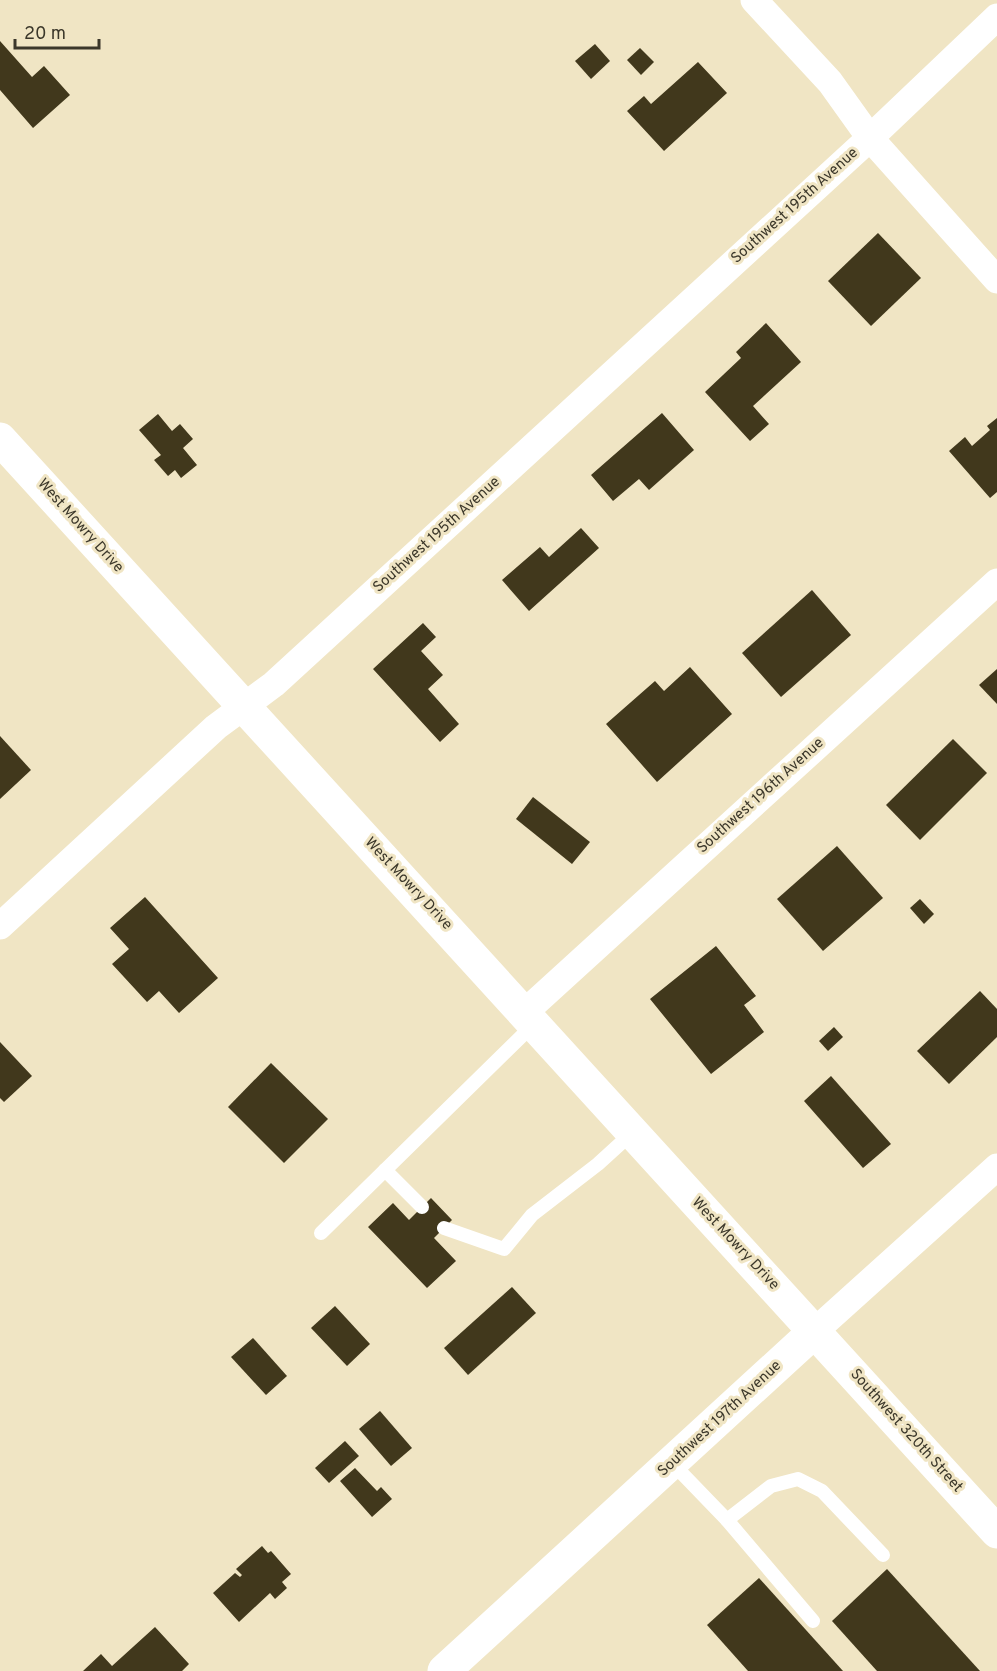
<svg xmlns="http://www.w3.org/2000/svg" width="997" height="1671" font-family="Overpass,sans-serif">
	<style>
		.building { fill: #41381c }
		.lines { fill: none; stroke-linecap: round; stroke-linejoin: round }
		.service { stroke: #fff; stroke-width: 14 }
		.minor { stroke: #fff; stroke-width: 27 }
		.tertiary { stroke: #fff; stroke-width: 33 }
		.labels { text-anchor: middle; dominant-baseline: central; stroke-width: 6; stroke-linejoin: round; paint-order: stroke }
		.street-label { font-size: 15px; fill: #3b372a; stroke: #f0e5c4 }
	</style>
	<rect width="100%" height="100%" fill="#f0e5c4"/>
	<g class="building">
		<path d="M0 41 32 77 44 66 70 95 33 128 0 90Z"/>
		<path d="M595 44 610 61 591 79 575 61Z"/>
		<path d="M640 48 654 62 641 75 627 60Z"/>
		<path d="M698 62 727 93 664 151 627 111 644 96 651 104Z"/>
		<path d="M878 233 921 278 871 326 828 281Z"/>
		<path d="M766 323 801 362 753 406 769 424 750 441 705 392 741 358 736 352Z"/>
		<path d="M662 413 694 450 649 490 639 479 613 501 591 475Z"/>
		<path d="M158 414 172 431 180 424 193 439 183 448 197 465 181 478 175 470 168 476 154 460 161 455 139 430Z"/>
		<path d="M997 418V492L990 498 949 451 965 437 972 446 990 430 987 426Z"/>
		<path d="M581 528 599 548 529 611 502 580 540 547 549 557Z"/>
		<path d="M812 590 851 635 781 697 742 653Z"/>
		<path d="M423 623 436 637 421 651 443 675 428 689 459 724 440 742 373 669Z"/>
		<path d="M690 667 732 714 657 782 606 724 655 681 664 691Z"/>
		<path d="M997 669V704L979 685Z"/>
		<path d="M0 736 31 770 0 799Z"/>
		<path d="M953 739 987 773 920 840 886 805Z"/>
		<path d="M533 797 590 842 572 864 516 819Z"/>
		<path d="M837 846 883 898 823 951 777 899Z"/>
		<path d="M145 897 218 978 179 1013 159 991 147 1002 112 964 129 949 110 928Z"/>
		<path d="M920 899 934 914 924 924 910 908Z"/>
		<path d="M716 946 756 996 744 1005 764 1032 711 1074 650 999Z"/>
		<path d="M980 991 997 1009V1037L949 1084 917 1051Z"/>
		<path d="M834 1027 843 1037 828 1051 819 1041Z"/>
		<path d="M0 1042 32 1076 4 1102 0 1098Z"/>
		<path d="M271 1063 328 1119 284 1163 228 1107Z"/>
		<path d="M831 1076 891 1144 863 1168 804 1101Z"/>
		<path d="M431 1198 452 1220 434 1238 456 1261 427 1288 368 1227 393 1203 409 1220Z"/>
		<path d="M512 1287 536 1313 468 1375 444 1348Z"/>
		<path d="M335 1306 370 1344 347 1366 311 1328Z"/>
		<path d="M253 1338 287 1376 266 1395 231 1357Z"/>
		<path d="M380 1411 412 1448 391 1466 359 1429Z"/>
		<path d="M345 1441 359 1456 329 1483 315 1468Z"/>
		<path d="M355 1468 377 1491 381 1487 392 1499 372 1517 340 1481Z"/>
		<path d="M262 1546 268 1553 271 1551 291 1574 282 1582 287 1588 275 1599 270 1593 239 1622 213 1593 235 1573 240 1577 242 1575 236 1569Z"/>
		<path d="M887 1569 980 1671H877L832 1621Z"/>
		<path d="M759 1578 843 1671H748L707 1625Z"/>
		<path d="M155 1627 189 1664 182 1671H83L101 1654 112 1666Z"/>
	</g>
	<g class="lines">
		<g class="service">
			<path d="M385 1170 422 1207"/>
			<path d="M444 1228 504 1249 532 1215 598 1164 632 1133"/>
			<path d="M321 1233 535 1023"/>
			<path d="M672 1463 727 1520 771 1486 798 1479 822 1491 883 1555"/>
			<path d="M727 1520 813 1621"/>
		</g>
		<g class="minor">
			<path d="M754 0 830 82 870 138 997 280"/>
			<path d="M0 926 216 727 274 684 870 138 997 17"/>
			<path d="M525 1012 997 582"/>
			<path d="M815 1331 997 1167"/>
		</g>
		<g class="tertiary">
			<path d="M0 439 997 1532"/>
			<path d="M444 1671 815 1331"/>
		</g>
	</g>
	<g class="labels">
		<g class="street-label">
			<text transform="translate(795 206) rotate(-42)">Southwest 195th Avenue</text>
			<text transform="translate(80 526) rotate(48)">West Mowry Drive</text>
			<text transform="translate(437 535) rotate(-42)">Southwest 195th Avenue</text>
			<text transform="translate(761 796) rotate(-42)">Southwest 196th Avenue</text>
			<text transform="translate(408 884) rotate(47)">West Mowry Drive</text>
			<text transform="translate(735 1244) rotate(47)">West Mowry Drive</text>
			<text transform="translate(720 1419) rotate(-43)">Southwest 197th Avenue</text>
			<text transform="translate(906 1431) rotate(48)">Southwest 320th Street</text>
		</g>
	</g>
	<path d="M15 39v9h84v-9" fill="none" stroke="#3b372a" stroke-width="3"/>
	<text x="24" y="39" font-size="18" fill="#3b372a" stroke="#f0e5c4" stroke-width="4.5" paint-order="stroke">20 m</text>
</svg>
